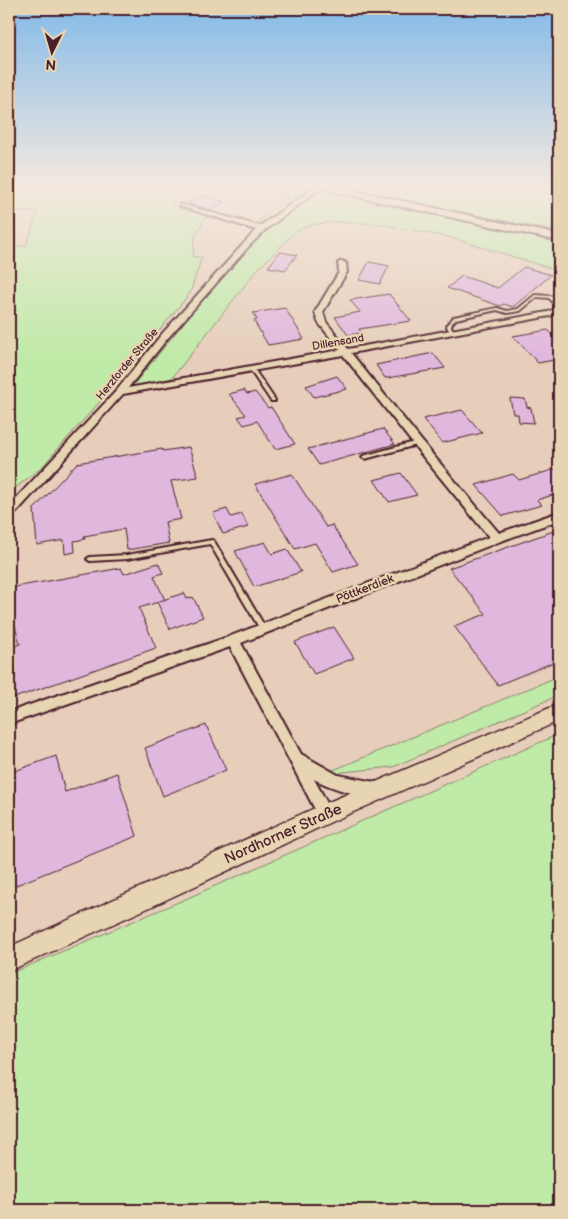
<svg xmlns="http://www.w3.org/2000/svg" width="568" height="1219" font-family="'Balsamiq Sans',sans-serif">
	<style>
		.green { fill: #c0eaa7; stroke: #858469 }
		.building { fill: #e0b7dd; stroke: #4a1f2b }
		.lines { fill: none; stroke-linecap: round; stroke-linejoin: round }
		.lane-casing { stroke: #4a1f2b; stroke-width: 4 }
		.street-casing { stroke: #4a1f2b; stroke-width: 4 }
		.secondary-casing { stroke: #4a1f2b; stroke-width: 3 }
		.primary-casing { stroke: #4a1f2b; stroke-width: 4 }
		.lane { fill: #e7d4b2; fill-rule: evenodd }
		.street { fill: #e7d4b2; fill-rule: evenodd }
		.secondary { fill: #e7d4b2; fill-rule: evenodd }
		.primary { fill: #e7d4b2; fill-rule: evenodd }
		.labels { text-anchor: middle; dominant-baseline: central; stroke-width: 5; stroke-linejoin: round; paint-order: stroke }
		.far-street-label { font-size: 11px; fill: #4a1f2b; stroke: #e7d4b2 }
		.street-label { font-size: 12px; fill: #4a1f2b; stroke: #e7d4b2 }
		.near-street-label { font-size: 15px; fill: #4a1f2b; stroke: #e7d4b2 }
	</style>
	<rect width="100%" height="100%" fill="#e6cebb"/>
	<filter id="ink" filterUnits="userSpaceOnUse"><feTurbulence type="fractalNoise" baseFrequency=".02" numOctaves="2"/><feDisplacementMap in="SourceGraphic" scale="10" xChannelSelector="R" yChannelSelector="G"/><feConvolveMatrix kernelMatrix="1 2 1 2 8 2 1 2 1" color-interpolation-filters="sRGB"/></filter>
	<g filter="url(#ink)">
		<g class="green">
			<path d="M9 187H178L172 205 207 216 195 235 193 257H202L190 293 112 388 41 468 9 493V247L26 246 38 212 9 211Z"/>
			<path d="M247 187H312L559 242V271L452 238 382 224 333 222 311 225 296 231 256 271 172 378 132 387 247 244 261 229 255 227 264 216 289 196Z"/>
			<path d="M343 187H559V232Z"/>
			<path d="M559 676V695L393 767 343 772 329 778 331 771Z"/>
			<path d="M559 734V1210H9V974L181 901Z"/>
		</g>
		<g class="building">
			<path d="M203 195 225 202 211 210 188 203Z"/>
			<path d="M280 252 297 255 285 270 268 267Z"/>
			<path d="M369 262 389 266 380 284 359 280Z"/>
			<path d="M524 267 551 275 513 307 504 304 500 306 447 288 462 276 498 288Z"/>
			<path d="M389 294 411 321 359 329 362 333 348 335 335 317 360 312 350 300Z"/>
			<path d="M285 308 304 339 268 345 254 321 257 320 253 313Z"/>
			<path d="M548 330 559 341V359L538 363 513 336Z"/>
			<path d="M433 353 445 368 388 378H385L376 365Z"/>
			<path d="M337 376 347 389 314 397 306 386Z"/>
			<path d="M244 390 247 394 255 392 268 408 271 407 295 444 275 449 257 421 244 425 238 417 246 415 229 394Z"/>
			<path d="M510 398 525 399 527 407 531 408 534 423 519 422 518 414H513Z"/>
			<path d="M462 410 482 433 442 443 423 419Z"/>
			<path d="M383 429 395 444 319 465 308 449Z"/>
			<path d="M189 447 198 477 171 481 181 519 165 522 169 543 127 550 124 529 84 536 85 539 74 541 75 552 65 554 64 540 37 545 34 509 77 463 162 449 163 451Z"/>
			<path d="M559 468V493L537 500 542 505 503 516 476 485 513 474 519 480Z"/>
			<path d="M401 473 417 495 389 502 374 480Z"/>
			<path d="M292 474 326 527 332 525 358 564 333 572 315 543 295 549 255 484Z"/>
			<path d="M227 509 231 517 242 514 248 527 223 534 213 513Z"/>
			<path d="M559 529V660L498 685 454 626 486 614 449 568Z"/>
			<path d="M265 542 272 554 287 549 301 572 254 587 235 551Z"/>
			<path d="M158 563 163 573 154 576 165 600 139 608 156 648 14 698 9 678V648L20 644 9 605V588L121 568 124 574Z"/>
			<path d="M184 593 187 599 193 597 203 617 170 629 157 602Z"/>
			<path d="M334 627 354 658 314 674 295 642Z"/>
			<path d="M206 725 226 770 163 796 145 748Z"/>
			<path d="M56 756 65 792 117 773 137 836 9 888V773Z"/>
		</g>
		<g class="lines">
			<defs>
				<g id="lane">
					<path d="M535 295 551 296 559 304V307H558L549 298 537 297 520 311 507 313 497 310 456 319 452 323 451 327 455 332V333H451L447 327 448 323 454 317 497 308 507 311 518 309Z"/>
					<path d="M250 369H254L275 400V401H271L250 370Z"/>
					<path d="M418 441 421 443 420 444 365 459 362 457 363 456Z"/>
					<path d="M212 540 214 541 265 627 266 629 265 631H261L210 544 127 559 90 561 87 559 90 557 127 555Z"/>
				</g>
				<path id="street" d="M315 187H322L264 231 249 246 167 339 128 388 340 350 318 322 315 312 339 272 338 263 342 261 346 263 347 272 323 312 326 322 348 349 548 312 559 307V312L550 316 351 353 433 455 499 533 559 512V520L501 541 241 643 301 754 338 775 386 784 389 789 386 794C368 801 331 788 314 779L333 814 330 819 325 821 320 819 230 647 9 724V712L228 637 489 537 425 459 343 355 123 394 13 516 9 517V506L117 390 161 335 256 230 180 206V204L260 226Z"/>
				<path id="secondary" d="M559 704V721L333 821 157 904 9 971V947L317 807Z"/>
				<path id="primary" d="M321 187H338L559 235V241L326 190Z"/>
			</defs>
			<use href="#lane" class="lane-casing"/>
			<use href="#street" class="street-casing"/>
			<use href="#secondary" class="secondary-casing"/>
			<use href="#primary" class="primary-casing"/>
			<use href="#lane" class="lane"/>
			<use href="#street" class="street"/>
			<use href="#secondary" class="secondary"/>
			<use href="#primary" class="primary"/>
		</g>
	</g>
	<linearGradient id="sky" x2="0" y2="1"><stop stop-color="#83bae8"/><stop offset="0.52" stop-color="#f4e9e0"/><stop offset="1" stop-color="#f4e9e0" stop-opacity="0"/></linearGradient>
	<rect width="568" height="357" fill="url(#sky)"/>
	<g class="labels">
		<g class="far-street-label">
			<text transform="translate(338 342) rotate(-10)">Dillensand</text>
			<text transform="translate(127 364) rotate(-50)">Herzforder Straße</text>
		</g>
		<g class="street-label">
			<text transform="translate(365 589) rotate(-21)">Pöttkerdiek</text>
		</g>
		<g class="near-street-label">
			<text transform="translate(283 834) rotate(-24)">Nordhorner Straße</text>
		</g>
	</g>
	<rect width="568" height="1219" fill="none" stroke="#e7d4b2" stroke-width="30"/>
	<rect x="15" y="15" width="538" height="1189" fill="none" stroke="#4a1f2b" stroke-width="2" filter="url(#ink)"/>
	<g transform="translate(52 52) rotate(185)" stroke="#e7d4b2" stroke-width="4" paint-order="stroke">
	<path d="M0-4L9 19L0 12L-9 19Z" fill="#4a1f2b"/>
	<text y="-8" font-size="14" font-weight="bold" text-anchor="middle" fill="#4a1f2b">N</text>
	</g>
</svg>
